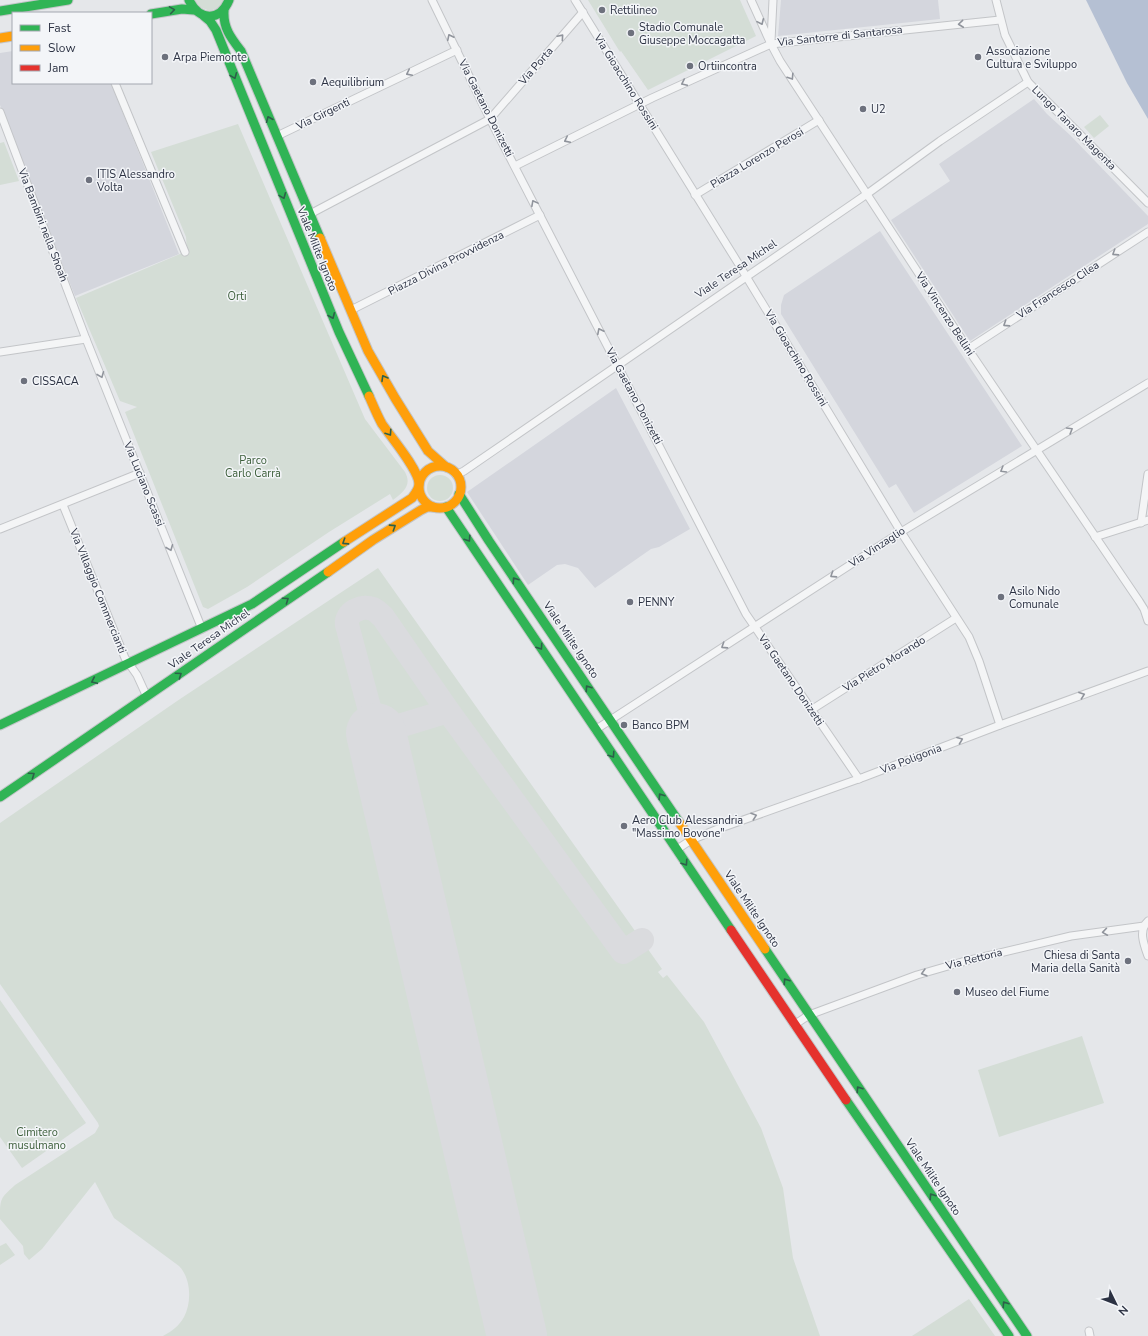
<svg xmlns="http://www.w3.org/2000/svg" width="1148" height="1336" font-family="'Nunito Sans',sans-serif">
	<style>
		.built { fill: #d4d6dd }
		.green { fill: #d4ddd6 }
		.water { fill: #b5c0d3 }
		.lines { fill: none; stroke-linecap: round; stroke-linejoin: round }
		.taxiway { stroke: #dadbde; stroke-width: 24 }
		.runway { stroke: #dadbde; stroke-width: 60 }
		.street-casing { stroke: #c3c5c8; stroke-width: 9 }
		.fast-casing { stroke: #c3c5c8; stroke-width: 11 }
		.slow-casing { stroke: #c3c5c8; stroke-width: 11 }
		.jam-casing { stroke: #c3c5c8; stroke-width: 11 }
		.street { stroke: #f4f5f6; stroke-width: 7 }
		.fast { stroke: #30b455; stroke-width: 9 }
		.slow { stroke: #ff9f0a; stroke-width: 9 }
		.jam { stroke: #e5322d; stroke-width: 9 }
		.oneway { stroke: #2d6049 }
		.oneway2 { stroke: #90949c }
		.poi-dot { fill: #6d717d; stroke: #f3f5f8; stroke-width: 1.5 }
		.labels { text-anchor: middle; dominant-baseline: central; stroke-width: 3; stroke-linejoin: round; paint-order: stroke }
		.poi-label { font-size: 11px; fill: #2c3243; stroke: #f3f5f8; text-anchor: start }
		.street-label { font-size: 11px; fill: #2c3243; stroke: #f3f5f8 }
		.park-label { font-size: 11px; fill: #3c5e3a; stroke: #f3f5f8 }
	</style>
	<rect width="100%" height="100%" fill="#e5e7ea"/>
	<g class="built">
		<path d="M781 0H938L940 19 778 36Z"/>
		<path d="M13 51V83H111L179 254 75 296 0 105V53Z"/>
		<path d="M1034 99 1047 114 1070 135 1148 216V224L970 341 891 220 950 181 939 164Z"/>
		<path d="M880 231 1022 446 914 513 896 484 889 488 781 314V305L784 295Z"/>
		<path d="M616 388 690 529 659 547 651 549 595 588 578 568 565 564 557 565 528 585 467 492Z"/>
	</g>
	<g class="green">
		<path d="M195 0H224L220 7 210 11 200 7Z"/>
		<path d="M588 0H740L756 36 648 90 621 51 620 52Z"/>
		<path d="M1100 115 1109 126 1094 138 1084 127Z"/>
		<path d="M238 124 365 419 405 472C412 485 404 492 393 500L390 494 329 532 247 587 208 609 203 607 125 412 137 407 120 401 76 298 187 251 186 237 151 152Z"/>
		<path d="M4 142 19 181 0 185V143Z"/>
		<circle cx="440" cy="488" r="13"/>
		<path d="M378 568 662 969 658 972 663 978 667 975 704 1022 761 1128 783 1188 793 1258 820 1336H163C172 1331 179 1326 184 1317 192 1302 191 1278 179 1266L114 1218 95 1182 42 1249 29 1260 24 1254 23 1246 0 1219C0 1198 0 1199 15 1185L95 1133 99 1126 98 1123 0 984V823L180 699Z"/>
		<path d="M0 1000 86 1123 22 1168 0 1137Z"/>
		<path d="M1082 1036 1104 1103 999 1137 978 1070Z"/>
		<path d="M6 1243 15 1255 0 1265V1246Z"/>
		<path d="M969 1299 995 1336H912Z"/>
	</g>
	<path class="water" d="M1086 0H1148V119L1127 83Z"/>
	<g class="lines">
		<path class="taxiway" d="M448 711 376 733 347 625C345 612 362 605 373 609 377 611 380 614 383 617L448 711 623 952 642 940"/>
		<path class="runway" d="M376 733 517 1336"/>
		<defs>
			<g id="street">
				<path d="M432 0 490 119 746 614 859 779"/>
				<path d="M575 0 738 263 901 532 969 637 979 661 1000 725"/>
				<path d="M751 0 771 44 780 61 968 349 1139 601 1144 609 1148 621"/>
				<path d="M996 0 1005 35 1028 82 1148 203"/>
				<path d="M771 41 773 0"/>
				<path d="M115 83 185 252"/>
				<path d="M0 112 86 339 202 629"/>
				<path d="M277 136 457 50"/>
				<path d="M515 166 652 98 771 44 1000 20"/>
				<path d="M695 195 819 120"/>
				<path d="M310 214 490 119 583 12"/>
				<path d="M351 310 540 215"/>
				<path d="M968 349 1148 232"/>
				<path d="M0 352 86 339"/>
				<path d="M456 475 464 471 867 194 940 141 1028 82"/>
				<path d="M63 505 125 658 137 675 147 697"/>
				<path d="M1141 523 1148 474"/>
				<path d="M0 529 140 473"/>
				<path d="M1095 537 1148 520"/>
				<path d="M811 710 956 618"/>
				<path d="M595 730 901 532 1148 383"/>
				<path d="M676 850 691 840 718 829 864 777 1000 725 1148 671"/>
				<path d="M1148 921C1138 930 1144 945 1148 956"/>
				<path d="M794 1025 809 1015 917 975 962 962 1071 936 1144 926"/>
				<path d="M1089 1331 1090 1336"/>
			</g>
			<g id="fast">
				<path d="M189 0C199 21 220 22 229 0"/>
				<path d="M0 11 68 0"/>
				<path d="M224 11C223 28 231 38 241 51L320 238"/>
				<path d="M151 14 182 9 194 10"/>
				<path d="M204 16 210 21 216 30 339 332 369 396"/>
				<path d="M459 494 489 541 679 822"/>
				<path d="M446 507 731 930"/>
				<path d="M0 725 252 604 344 542"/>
				<path d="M0 797 328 572"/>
				<path d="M765 949 1027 1336"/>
				<path d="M846 1100 1009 1336"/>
			</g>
			<g id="slow">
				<path d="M0 38 13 36"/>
				<path d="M320 238 368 351 395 398 428 451 446 467"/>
				<circle cx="440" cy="487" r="21"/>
				<path d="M344 542 412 498C415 494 419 489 419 484 419 470 391 437 382 424 377 415 373 405 369 396"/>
				<path d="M328 572 373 540 421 510 427 507H433"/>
				<path d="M679 822 765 949"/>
			</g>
			<path id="jam" d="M731 930 846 1100"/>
		</defs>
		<use href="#street" class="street-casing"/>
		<use href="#fast" class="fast-casing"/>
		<use href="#slow" class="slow-casing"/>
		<use href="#jam" class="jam-casing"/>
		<use href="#street" class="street"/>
		<use href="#fast" class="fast"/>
		<use href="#slow" class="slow"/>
		<use href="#jam" class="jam"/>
	</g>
	<defs><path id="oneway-chevron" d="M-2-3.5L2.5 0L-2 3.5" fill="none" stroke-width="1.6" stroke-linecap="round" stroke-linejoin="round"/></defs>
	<g class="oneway">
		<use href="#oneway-chevron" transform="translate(172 10) rotate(-9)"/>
		<use href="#oneway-chevron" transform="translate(234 76) rotate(68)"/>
		<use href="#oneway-chevron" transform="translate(269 119) rotate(-113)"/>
		<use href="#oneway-chevron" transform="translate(283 196) rotate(68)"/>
		<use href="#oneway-chevron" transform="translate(332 316) rotate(67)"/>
		<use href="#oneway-chevron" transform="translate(384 378) rotate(-120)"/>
		<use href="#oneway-chevron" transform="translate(389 433) rotate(56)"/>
		<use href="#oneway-chevron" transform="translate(393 527) rotate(-33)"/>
		<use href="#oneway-chevron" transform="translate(468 539) rotate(56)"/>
		<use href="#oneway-chevron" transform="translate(345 542) rotate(147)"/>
		<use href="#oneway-chevron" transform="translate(515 580) rotate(-124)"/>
		<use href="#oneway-chevron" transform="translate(286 600) rotate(-35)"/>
		<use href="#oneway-chevron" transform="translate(540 647) rotate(56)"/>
		<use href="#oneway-chevron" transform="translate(179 675) rotate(-35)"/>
		<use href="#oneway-chevron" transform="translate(94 681) rotate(155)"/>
		<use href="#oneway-chevron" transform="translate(588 688) rotate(-124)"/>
		<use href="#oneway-chevron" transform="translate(612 755) rotate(56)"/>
		<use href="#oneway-chevron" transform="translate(32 775) rotate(-35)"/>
		<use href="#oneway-chevron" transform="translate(661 796) rotate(-124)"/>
		<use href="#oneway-chevron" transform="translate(685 863) rotate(56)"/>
		<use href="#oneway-chevron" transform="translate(786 981) rotate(-124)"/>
		<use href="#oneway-chevron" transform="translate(859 1089) rotate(-124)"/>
		<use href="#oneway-chevron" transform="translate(932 1196) rotate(-124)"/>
		<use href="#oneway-chevron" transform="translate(1005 1304) rotate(-124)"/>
	</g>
	<g class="oneway2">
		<use href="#oneway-chevron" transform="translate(761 22) rotate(66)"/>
		<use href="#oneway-chevron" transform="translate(961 24) rotate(174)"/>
		<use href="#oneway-chevron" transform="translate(450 37) rotate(-116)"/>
		<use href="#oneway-chevron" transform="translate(561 37) rotate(-49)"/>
		<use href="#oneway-chevron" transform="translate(409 73) rotate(154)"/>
		<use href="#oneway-chevron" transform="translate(791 77) rotate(57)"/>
		<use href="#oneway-chevron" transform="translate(684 83) rotate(155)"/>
		<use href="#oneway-chevron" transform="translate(567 140) rotate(154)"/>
		<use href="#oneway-chevron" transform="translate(534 203) rotate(-118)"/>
		<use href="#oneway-chevron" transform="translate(1115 253) rotate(147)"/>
		<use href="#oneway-chevron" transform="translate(1006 324) rotate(147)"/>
		<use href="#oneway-chevron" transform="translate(600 331) rotate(-117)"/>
		<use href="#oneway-chevron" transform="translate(101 375) rotate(68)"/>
		<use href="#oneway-chevron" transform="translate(1070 430) rotate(-31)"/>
		<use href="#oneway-chevron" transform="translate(1003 470) rotate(149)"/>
		<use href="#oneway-chevron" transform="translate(170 548) rotate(68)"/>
		<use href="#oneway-chevron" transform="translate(833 575) rotate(147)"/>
		<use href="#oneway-chevron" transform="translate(724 646) rotate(147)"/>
		<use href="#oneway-chevron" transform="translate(1082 695) rotate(-20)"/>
		<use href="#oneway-chevron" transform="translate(960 740) rotate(-21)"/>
		<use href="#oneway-chevron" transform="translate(754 816) rotate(-19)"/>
		<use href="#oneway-chevron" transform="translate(1105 932) rotate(172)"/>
		<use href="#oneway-chevron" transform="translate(924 973) rotate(164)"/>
	</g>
	<g class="poi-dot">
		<circle cx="602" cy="10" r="4"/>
		<circle cx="631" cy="33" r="4"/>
		<circle cx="165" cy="57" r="4"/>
		<circle cx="978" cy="57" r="4"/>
		<circle cx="690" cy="66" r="4"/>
		<circle cx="313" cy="82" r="4"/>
		<circle cx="863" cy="109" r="4"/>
		<circle cx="89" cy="180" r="4"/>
		<circle cx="24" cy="381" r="4"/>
		<circle cx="1001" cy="597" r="4"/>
		<circle cx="630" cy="602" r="4"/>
		<circle cx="624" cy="725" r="4"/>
		<circle cx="624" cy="826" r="4"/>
		<circle cx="1128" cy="961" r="4"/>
		<circle cx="957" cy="992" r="4"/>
	</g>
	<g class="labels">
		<g class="poi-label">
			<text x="610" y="10">Rettilineo</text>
			<text x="639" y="27">Stadio Comunale<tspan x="639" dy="13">Giuseppe Moccagatta</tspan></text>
			<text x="986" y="51">Associazione<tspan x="986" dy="13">Cultura e Sviluppo</tspan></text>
			<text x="173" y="57">Arpa Piemonte</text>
			<text x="698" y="66">Ortiincontra</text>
			<text x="321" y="82">Aequilibrium</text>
			<text x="871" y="109">U2</text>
			<text x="97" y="174">ITIS Alessandro<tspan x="97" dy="13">Volta</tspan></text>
			<text x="32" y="381">CISSACA</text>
			<text x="1009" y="591">Asilo Nido<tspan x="1009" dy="13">Comunale</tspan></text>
			<text x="638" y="602">PENNY</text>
			<text x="632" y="725">Banco BPM</text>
			<text x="632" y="820">Aero Club Alessandria<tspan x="632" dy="13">"Massimo Bovone"</tspan></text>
			<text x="1120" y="955" text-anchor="end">Chiesa di Santa<tspan x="1120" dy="13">Maria della Sanità</tspan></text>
			<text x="965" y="992">Museo del Fiume</text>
		</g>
		<g class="street-label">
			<text transform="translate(840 36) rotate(-6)">Via Santorre di Santarosa</text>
			<text transform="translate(536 66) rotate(-49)">Via Porta</text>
			<text transform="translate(626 82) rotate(58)">Via Gioacchino Rossini</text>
			<text transform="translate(486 108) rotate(63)">Via Gaetano Donizetti</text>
			<text transform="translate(323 114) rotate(-26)">Via Girgenti</text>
			<text transform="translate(1074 128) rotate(45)">Lungo Tanaro Magenta</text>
			<text transform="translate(757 158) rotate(-31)">Piazza Lorenzo Perosi</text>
			<text transform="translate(43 225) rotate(69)">Via Bambini nella Shoah</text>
			<text transform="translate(317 249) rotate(68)">Viale Milite Ignoto</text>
			<text transform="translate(446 263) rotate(-27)">Piazza Divina Provvidenza</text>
			<text transform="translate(736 269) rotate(-34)">Viale Teresa Michel</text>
			<text transform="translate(1058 290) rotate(-33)">Via Francesco Cilea</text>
			<text transform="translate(945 314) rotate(57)">Via Vincenzo Bellini</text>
			<text transform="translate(796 358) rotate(59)">Via Gioacchino Rossini</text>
			<text transform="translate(634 396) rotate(62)">Via Gaetano Donizetti</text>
			<text transform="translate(144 484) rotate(68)">Via Luciano Scassi</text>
			<text transform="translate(877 547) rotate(-33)">Via Vinzaglio</text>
			<text transform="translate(98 591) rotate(68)">Via Villaggio Commercianti</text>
			<text transform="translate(209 639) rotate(-35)">Viale Teresa Michel</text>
			<text transform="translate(571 640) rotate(56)">Viale Milite Ignoto</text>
			<text transform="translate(884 664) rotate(-32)">Via Pietro Morando</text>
			<text transform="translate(791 680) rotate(56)">Via Gaetano Donizetti</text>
			<text transform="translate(911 759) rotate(-21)">Via Poligonia</text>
			<text transform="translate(752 909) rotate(56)">Viale Milite Ignoto</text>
			<text transform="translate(974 959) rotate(-14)">Via Rettoria</text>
			<text transform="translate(933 1177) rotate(56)">Viale Milite Ignoto</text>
		</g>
		<g class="park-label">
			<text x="237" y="296">Orti</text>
			<text x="253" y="460">Parco<tspan x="253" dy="13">Carlo Carrà</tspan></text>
			<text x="37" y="1132">Cimitero<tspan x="37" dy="13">musulmano</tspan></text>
		</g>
	</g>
	<rect x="12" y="12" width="140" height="72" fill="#f3f5f8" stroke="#a3a7b0"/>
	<rect x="20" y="25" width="20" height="6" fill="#30b455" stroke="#a3a7b0"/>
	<text x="48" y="32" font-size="12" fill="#2c3243">Fast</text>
	<rect x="20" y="45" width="20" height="6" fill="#ff9f0a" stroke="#a3a7b0"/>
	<text x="48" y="52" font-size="12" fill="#2c3243">Slow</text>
	<rect x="20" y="65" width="20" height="6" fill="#e5322d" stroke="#a3a7b0"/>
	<text x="48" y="72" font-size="12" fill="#2c3243">Jam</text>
	<g transform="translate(1116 1304) rotate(133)" stroke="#f3f5f8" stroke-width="3" paint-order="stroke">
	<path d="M0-3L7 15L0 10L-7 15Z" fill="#2c3243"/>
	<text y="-6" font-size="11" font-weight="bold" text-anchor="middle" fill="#2c3243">N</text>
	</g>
</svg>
